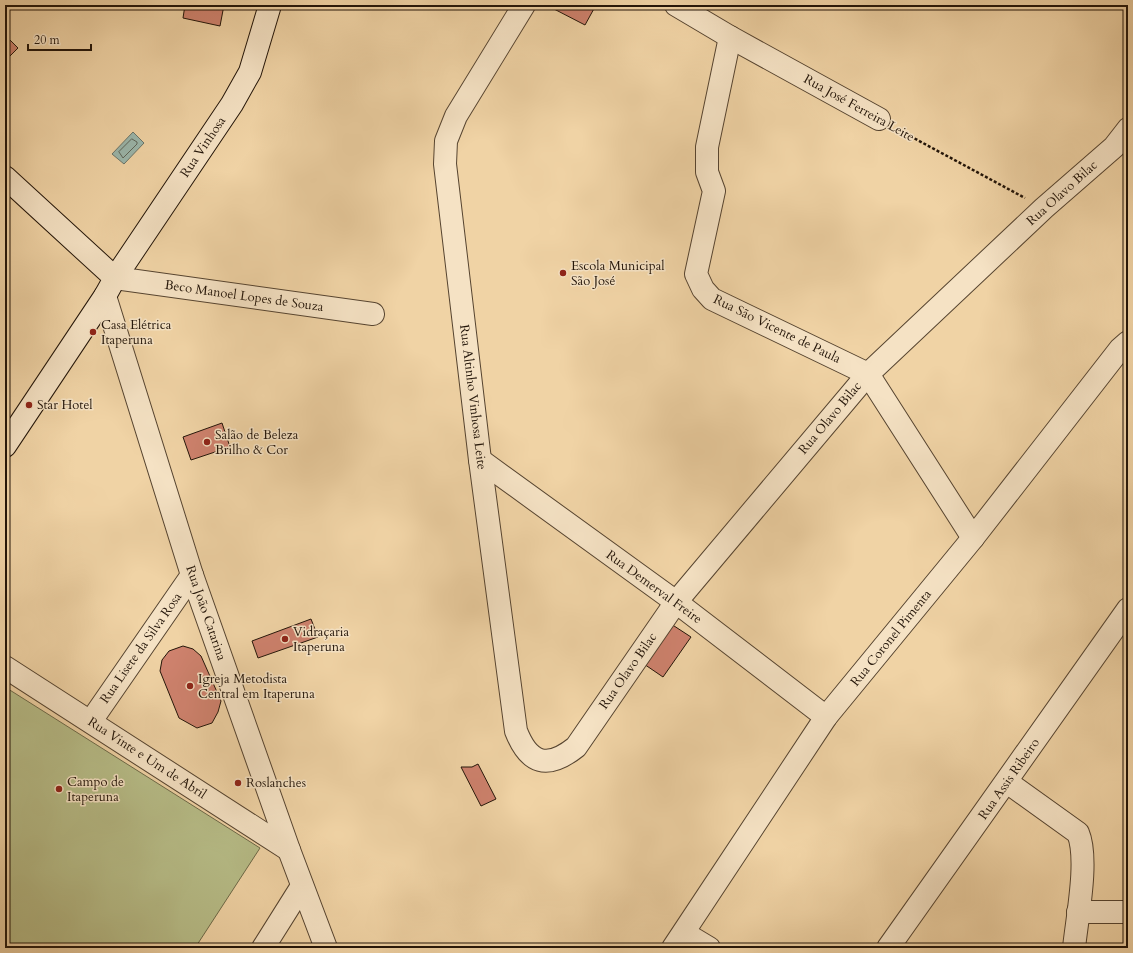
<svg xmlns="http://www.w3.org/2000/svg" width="1133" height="953" font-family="Cardo,serif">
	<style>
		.green { fill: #b7bd88; stroke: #6d6948 }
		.water { fill: #9bb7ac; stroke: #6b766b }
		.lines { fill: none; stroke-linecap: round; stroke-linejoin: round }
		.shore { stroke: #5f665a; stroke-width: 1 }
		.building { fill: #cf826e; stroke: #231509 }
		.street-casing { stroke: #564430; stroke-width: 24 }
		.secondary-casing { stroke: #231509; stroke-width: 24 }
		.path { stroke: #231509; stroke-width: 2.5; stroke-dasharray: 3 2; stroke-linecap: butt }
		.street { stroke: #f5e2c4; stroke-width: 22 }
		.secondary { stroke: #f5e2c4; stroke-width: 22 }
		.poi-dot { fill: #8f2418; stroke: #f5e2c4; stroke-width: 1.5 }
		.labels { text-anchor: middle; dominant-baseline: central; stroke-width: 3; stroke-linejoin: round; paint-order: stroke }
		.street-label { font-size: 13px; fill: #231509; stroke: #f5e2c4 }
		.poi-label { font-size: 13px; fill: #231509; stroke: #f5e2c4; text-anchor: start }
	</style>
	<rect width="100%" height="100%" fill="#f0d3a5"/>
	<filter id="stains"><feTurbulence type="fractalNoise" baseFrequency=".005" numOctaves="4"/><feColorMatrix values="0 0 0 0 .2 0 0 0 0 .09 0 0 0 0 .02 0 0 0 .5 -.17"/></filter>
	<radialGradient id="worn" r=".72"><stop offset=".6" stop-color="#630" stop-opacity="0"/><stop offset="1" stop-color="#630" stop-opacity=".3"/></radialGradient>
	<path class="green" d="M5 687 260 848 195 948H5Z"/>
	<path class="water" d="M133 132 144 143 124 164 112 154Z"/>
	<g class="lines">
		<path class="shore" d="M132 139 137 142V144L123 158 119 152Z"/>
	</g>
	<g class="building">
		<path d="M185 5H224L220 26 183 18Z"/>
		<path d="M556 5H596L585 25 554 9Z"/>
		<path d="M5 35 18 48 7 59 5 57Z"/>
		<path d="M222 423 230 447 191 460 183 437Z"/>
		<path d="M311 619 318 637 258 658 252 641Z"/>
		<path d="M668 622 691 637 663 677 641 662Z"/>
		<path d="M183 646 193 649 201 656 221 701 218 712 212 723 197 728 179 718 160 671 162 660 169 651Z"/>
		<path d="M478 764 496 799 481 806 461 767H472Z"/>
	</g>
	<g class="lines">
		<defs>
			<g id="street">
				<path d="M524 5 456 116 446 141 445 164 480 460 516 731C529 764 547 770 576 747L676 602 868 374 1044 208 1114 147 1128 129"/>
				<path d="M676 5 730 37 879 119"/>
				<path d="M730 37 707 147V172L714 191 696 274 703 289 712 299 868 374 973 538"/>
				<path d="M115 278 373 314"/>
				<path d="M105 296 192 575 289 850 326 948"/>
				<path d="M480 460 676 602 826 717"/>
				<path d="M5 667 289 850"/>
				<path d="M91 721 192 575"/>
				<path d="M1007 782 1078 833C1089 859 1077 918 1074 948"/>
				<path d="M1078 912H1128"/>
				<path d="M684 933 709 948"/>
				<path d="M263 948 302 886"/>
				<path d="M673 948 826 717 973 538 1120 349 1128 342"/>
				<path d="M888 948 1128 609"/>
			</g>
			<g id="secondary">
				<path d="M5 177 115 278"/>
				<path d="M5 446 105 296 115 278 232 104 250 72 270 5"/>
			</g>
		</defs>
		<use href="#street" class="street-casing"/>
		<use href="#secondary" class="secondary-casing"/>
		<path class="path" d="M897 129 1025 198"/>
		<use href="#street" class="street"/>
		<use href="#secondary" class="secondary"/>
	</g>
	<g class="poi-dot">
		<circle cx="563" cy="273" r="4"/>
		<circle cx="93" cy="332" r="4"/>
		<circle cx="29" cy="405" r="4"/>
		<circle cx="207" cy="442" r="4"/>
		<circle cx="285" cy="639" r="4"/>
		<circle cx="190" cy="686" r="4"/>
		<circle cx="238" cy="783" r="4"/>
		<circle cx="59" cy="789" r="4"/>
	</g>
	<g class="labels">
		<g class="street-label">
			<text transform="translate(859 108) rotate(29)">Rua José Ferreira Leite</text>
			<text transform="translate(203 147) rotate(-56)">Rua Vinhosa</text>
			<text transform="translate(1062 193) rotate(-42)">Rua Olavo Bilac</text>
			<text transform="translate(244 296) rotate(8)">Beco Manoel Lopes de Souza</text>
			<text transform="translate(777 329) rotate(26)">Rua São Vicente de Paula</text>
			<text transform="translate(473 397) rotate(83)">Rua Altinho Vinhosa Leite</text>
			<text transform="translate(830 418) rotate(-50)">Rua Olavo Bilac</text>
			<text transform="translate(654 587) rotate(36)">Rua Demerval Freire</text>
			<text transform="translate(206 613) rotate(71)">Rua João Catarina</text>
			<text transform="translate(891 638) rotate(-51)">Rua Coronel Pimenta</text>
			<text transform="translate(141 648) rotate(-55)">Rua Lisete da Silva Rosa</text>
			<text transform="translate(628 671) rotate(-55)">Rua Olavo Bilac</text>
			<text transform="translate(147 758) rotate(33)">Rua Vinte e Um de Abril</text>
			<text transform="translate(1009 779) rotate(-55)">Rua Assis Ribeiro</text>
		</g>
		<g class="poi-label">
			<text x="571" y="266">Escola Municipal<tspan x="571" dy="15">São José</tspan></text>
			<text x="101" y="325">Casa Elétrica<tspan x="101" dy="15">Itaperuna</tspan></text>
			<text x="37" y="405">Star Hotel</text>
			<text x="215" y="435">Salão de Beleza<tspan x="215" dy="15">Brilho &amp; Cor</tspan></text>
			<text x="293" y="632">Vidraçaria<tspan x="293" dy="15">Itaperuna</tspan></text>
			<text x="198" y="679">Igreja Metodista<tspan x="198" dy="15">Central em Itaperuna</tspan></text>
			<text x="67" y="782">Campo de<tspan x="67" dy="15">Itaperuna</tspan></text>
			<text x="246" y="783">Roslanches</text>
		</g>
	</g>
	<rect width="1133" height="953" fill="none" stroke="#f0d3a5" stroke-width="20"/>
	<rect x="6" y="6" width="1121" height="941" fill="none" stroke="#231509" stroke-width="2"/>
	<rect x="10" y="10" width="1113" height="933" fill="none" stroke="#231509"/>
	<path d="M28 44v6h63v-6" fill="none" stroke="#231509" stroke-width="2"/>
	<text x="34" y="44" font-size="12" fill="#231509" stroke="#f5e2c4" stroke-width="3" paint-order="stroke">20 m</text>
	<rect width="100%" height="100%" filter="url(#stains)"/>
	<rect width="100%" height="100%" fill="url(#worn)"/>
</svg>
